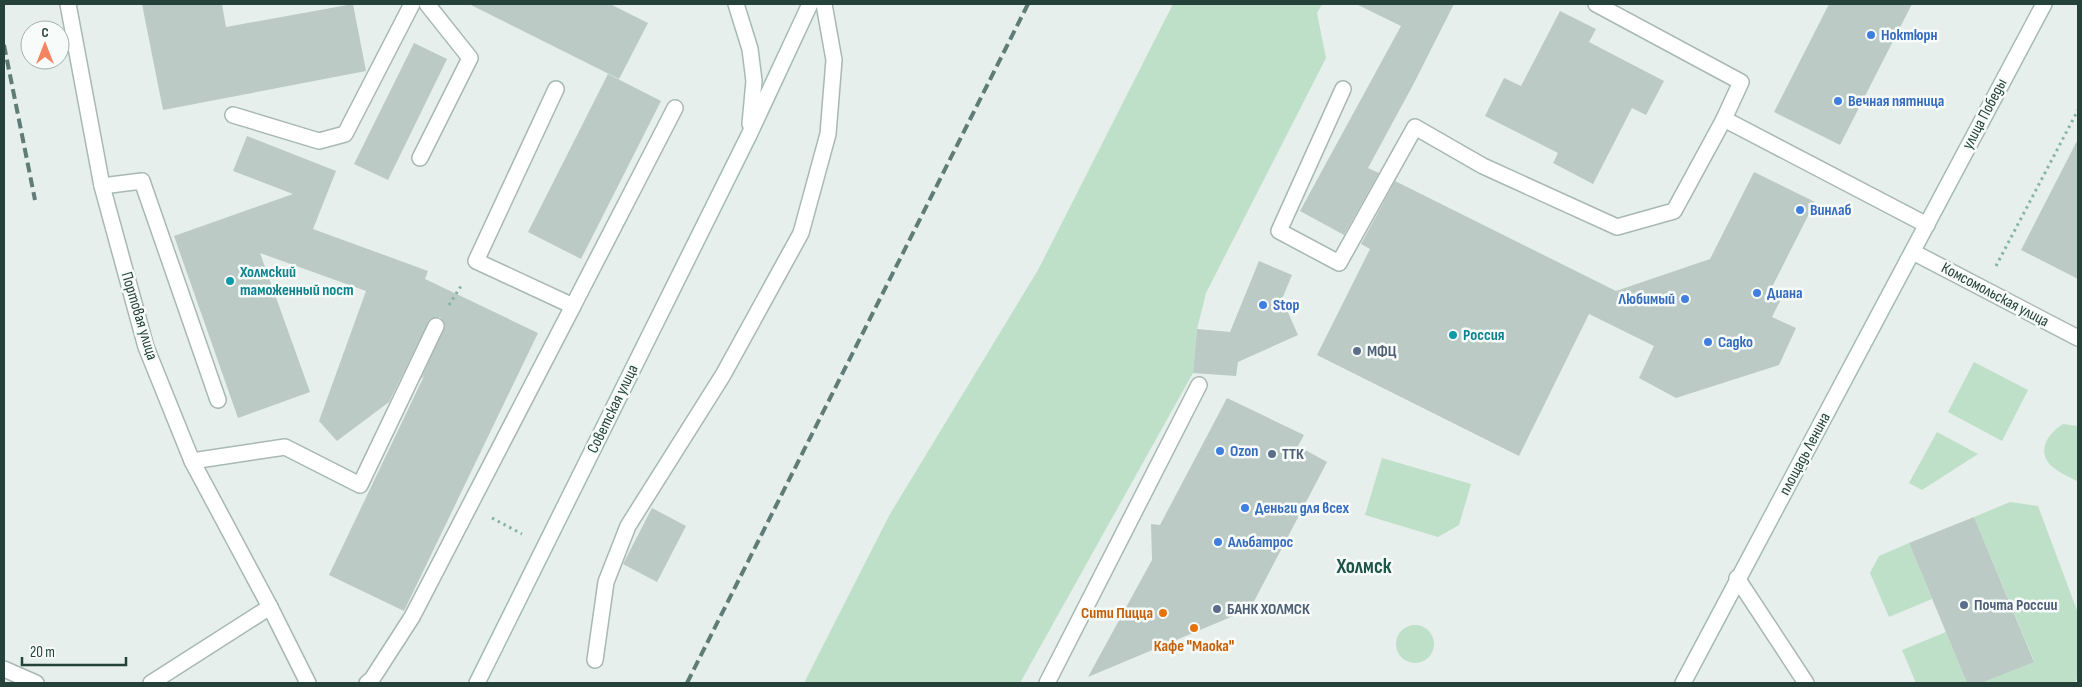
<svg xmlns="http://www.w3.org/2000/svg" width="2082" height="687" font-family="'Sofia Sans Condensed',sans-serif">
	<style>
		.green { fill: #bfe0c8 }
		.building { fill: #bbcac4 }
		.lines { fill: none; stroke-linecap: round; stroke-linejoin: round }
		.service-casing { stroke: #a8b8b2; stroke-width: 18 }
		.minor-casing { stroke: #a8b8b2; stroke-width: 18 }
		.tertiary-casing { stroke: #a8b8b2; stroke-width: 18 }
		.secondary-casing { stroke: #a4bbb3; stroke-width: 18 }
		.path { stroke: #86b3a5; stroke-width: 3; stroke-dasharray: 2.5 4; stroke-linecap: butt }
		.service { stroke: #fff; stroke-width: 15 }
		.minor { stroke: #fff; stroke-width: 15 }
		.tertiary { stroke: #fff; stroke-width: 15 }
		.secondary { stroke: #fff; stroke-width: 15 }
		.rail { stroke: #5f7d75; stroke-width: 4; stroke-dasharray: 10 5; stroke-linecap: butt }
		.shop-dot { fill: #3f7fe0; stroke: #f7fbf9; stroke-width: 2 }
		.culture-dot { fill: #0f9aa8; stroke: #f7fbf9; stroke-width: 2 }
		.service-dot { fill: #5c6f8a; stroke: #f7fbf9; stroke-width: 2 }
		.food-dot { fill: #e8710a; stroke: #f7fbf9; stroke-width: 2 }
		.labels { text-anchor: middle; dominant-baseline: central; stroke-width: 5; stroke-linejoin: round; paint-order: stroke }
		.shop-label { font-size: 16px; font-weight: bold; fill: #366cbe; stroke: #f7fbf9; text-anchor: start }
		.street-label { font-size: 16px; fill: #24423a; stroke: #f7fbf9 }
		.culture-label { font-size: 16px; font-weight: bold; fill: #0d838f; stroke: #f7fbf9; text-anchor: start }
		.service-label { font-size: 16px; font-weight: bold; fill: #4e5e75; stroke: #f7fbf9; text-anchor: start }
		.food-label { font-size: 16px; font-weight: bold; fill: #c56008; stroke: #f7fbf9; text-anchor: end }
		.district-label { font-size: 21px; font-weight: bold; fill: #1f5548; stroke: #f7fbf9 }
	</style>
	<rect width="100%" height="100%" fill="#e6efeb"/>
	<g class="green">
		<path d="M1173 4H1322L1317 13 1326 58 1206 293 1197 329 1193 373 1020 683H804L890 514 1038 270Z"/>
		<path d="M1974 362 2028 390 2002 441 1948 412Z"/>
		<path d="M2063 424 2078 426V482C2071 477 2061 474 2054 468 2035 453 2047 434 2063 424Z"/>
		<path d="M1937 432 1978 454 1922 490 1909 483Z"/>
		<path d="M1382 458 1471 484 1459 525 1438 537 1365 515Z"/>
		<path d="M2010 502 2038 506 2078 613V676L2075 683H1981L2034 661 1974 517Z"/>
		<path d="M1909 543 1932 599 1889 617 1870 573 1879 556Z"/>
		<circle cx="1415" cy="644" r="19"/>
		<path d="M1946 632 1967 683H1916L1902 650Z"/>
	</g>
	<g class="building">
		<path d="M142 4H222L226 27 353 4 366 71 163 110Z"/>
		<path d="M469 4H610L648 23 619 79Z"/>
		<path d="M1356 4H1454L1413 85 1368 168 1379 173 1344 235 1300 211 1401 26Z"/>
		<path d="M1829 4H1912L1840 145 1774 112Z"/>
		<path d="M1560 11 1596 29 1589 42 1664 81 1646 115 1632 108 1593 184 1553 163 1558 153 1485 116 1504 78 1521 86Z"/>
		<path d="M414 43 447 59 388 180 354 164Z"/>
		<path d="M608 74 661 101 581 259 528 232Z"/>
		<path d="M247 136 336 171 313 229 428 271 425 279 538 333 404 611 329 575 424 376 421 379 445 325 440 317 430 319 389 402 337 441 319 421 366 291 260 253 310 392 238 418 174 236 293 194 233 171Z"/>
		<path d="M2078 139V279L2021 250Z"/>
		<path d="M1754 172 1815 202 1772 287 1784 293 1772 317 1796 328 1779 365 1676 398 1639 378 1654 346 1589 314 1519 456 1317 355 1370 249 1361 244 1395 181 1616 291 1710 259Z"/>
		<path d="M1259 261 1292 275 1282 299 1298 335 1238 362 1236 376 1193 373 1197 329 1230 332Z"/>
		<path d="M1227 398 1304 435 1298 446 1327 462 1250 609 1088 677 1152 560 1151 524 1160 525Z"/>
		<path d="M652 508 686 526 657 582 623 564Z"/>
		<path d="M1974 517 2034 662 1981 683H1967L1909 543Z"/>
	</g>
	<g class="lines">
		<defs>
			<g id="service">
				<path d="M1343 89 1279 231 1339 263 1415 127 1483 166 1617 227 1674 211 1724 119 1741 82 1596 4"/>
				<path d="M233 115 319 141 345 134 412 4"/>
				<path d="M1724 119 1927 225"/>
				<path d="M420 158 470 58 427 4"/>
				<path d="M102 186 142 181 218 400"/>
				<path d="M573 306 675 108"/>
				<path d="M192 461 285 447 360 485 436 326"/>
				<path d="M595 660 606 582 628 526 723 375 801 233 828 134 834 60 824 4"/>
				<path d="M4 669 36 683"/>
				<path d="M151 683 270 607"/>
				<path d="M367 683 372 679 412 617 573 306 476 261 556 89"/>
				<path d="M1047 683 1199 385"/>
			</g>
			<g id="minor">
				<path d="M1913 252 2078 338"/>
				<path d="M1737 578 1806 683"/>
				<path d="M270 607 308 683"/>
			</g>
			<path id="tertiary" d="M68 4 102 186 146 347 192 461 270 607"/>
			<g id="secondary">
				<path d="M736 4 750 49 754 81 750 124"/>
				<path d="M477 683 749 135 810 4"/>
				<path d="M1683 683 2044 4"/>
			</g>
		</defs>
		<use href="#service" class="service-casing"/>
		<use href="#minor" class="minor-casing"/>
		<use href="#tertiary" class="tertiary-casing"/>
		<use href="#secondary" class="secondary-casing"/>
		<g class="path">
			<path d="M1996 266 2078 110"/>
			<path d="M449 305 463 283"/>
			<path d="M492 518 522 534"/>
		</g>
		<use href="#service" class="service"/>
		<use href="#minor" class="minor"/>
		<use href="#tertiary" class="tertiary"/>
		<use href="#secondary" class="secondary"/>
		<g class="rail">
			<path d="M4 45 35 200"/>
			<path d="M687 683 1028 4"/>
		</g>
	</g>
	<g class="shop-dot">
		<circle cx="1871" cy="35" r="5"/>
		<circle cx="1838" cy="101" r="5"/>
		<circle cx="1800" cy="210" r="5"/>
		<circle cx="1757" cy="293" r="5"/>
		<circle cx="1685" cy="299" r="5"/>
		<circle cx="1263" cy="305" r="5"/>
		<circle cx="1708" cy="342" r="5"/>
		<circle cx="1220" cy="451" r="5"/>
		<circle cx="1245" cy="508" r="5"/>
		<circle cx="1218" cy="542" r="5"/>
	</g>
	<g class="culture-dot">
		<circle cx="230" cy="281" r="5"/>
		<circle cx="1453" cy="335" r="5"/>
	</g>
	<g class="service-dot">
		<circle cx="1357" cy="351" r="5"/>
		<circle cx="1272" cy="454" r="5"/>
		<circle cx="1964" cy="605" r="5"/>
		<circle cx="1217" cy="609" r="5"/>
	</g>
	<g class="food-dot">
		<circle cx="1163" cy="613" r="5"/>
		<circle cx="1194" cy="628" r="5"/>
	</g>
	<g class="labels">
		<g class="shop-label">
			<text x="1881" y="35">Ноктюрн</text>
			<text x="1848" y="101">Вечная пятница</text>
			<text x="1810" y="210">Винлаб</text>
			<text x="1767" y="293">Диана</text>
			<text x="1675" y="299" text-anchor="end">Любимый</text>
			<text x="1273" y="305">Stop</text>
			<text x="1718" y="342">Садко</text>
			<text x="1230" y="451">Ozon</text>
			<text x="1255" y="508">Деньги для всех</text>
			<text x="1228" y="542">Альбатрос</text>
		</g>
		<g class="street-label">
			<text transform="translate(1985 114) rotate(-62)">улица Победы</text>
			<text transform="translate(1995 295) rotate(28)">Комсомольская улица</text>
			<text transform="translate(139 316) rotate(73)">Портовая улица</text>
			<text transform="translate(613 409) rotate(-64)">Советская улица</text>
			<text transform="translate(1805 454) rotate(-62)">площадь Ленина</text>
		</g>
		<g class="culture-label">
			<text x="240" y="272">Холмский<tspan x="240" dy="18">таможенный пост</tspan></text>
			<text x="1463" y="335">Россия</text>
		</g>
		<g class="service-label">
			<text x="1367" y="351">МФЦ</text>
			<text x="1282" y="454">ТТК</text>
			<text x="1974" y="605">Почта России</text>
			<text x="1227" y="609">БАНК ХОЛМСК</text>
		</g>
		<g class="food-label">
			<text x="1153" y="613">Сити Пицца</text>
			<text x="1194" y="646" text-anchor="middle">Кафе "Маока"</text>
		</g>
		<g class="district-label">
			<text x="1364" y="566">Холмск</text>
		</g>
	</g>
	<rect width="2082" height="687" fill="none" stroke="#24423a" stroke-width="10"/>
	<g transform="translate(45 45)"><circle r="24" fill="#f7fbf9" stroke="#a3b1ad"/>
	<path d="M0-4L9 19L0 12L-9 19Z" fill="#f4845f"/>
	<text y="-8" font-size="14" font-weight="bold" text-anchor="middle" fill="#24423a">С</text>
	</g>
	<path d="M22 657v8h104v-8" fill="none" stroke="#24423a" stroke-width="2.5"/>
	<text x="30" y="657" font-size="15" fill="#24423a" stroke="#f7fbf9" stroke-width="4" paint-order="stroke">20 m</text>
</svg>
